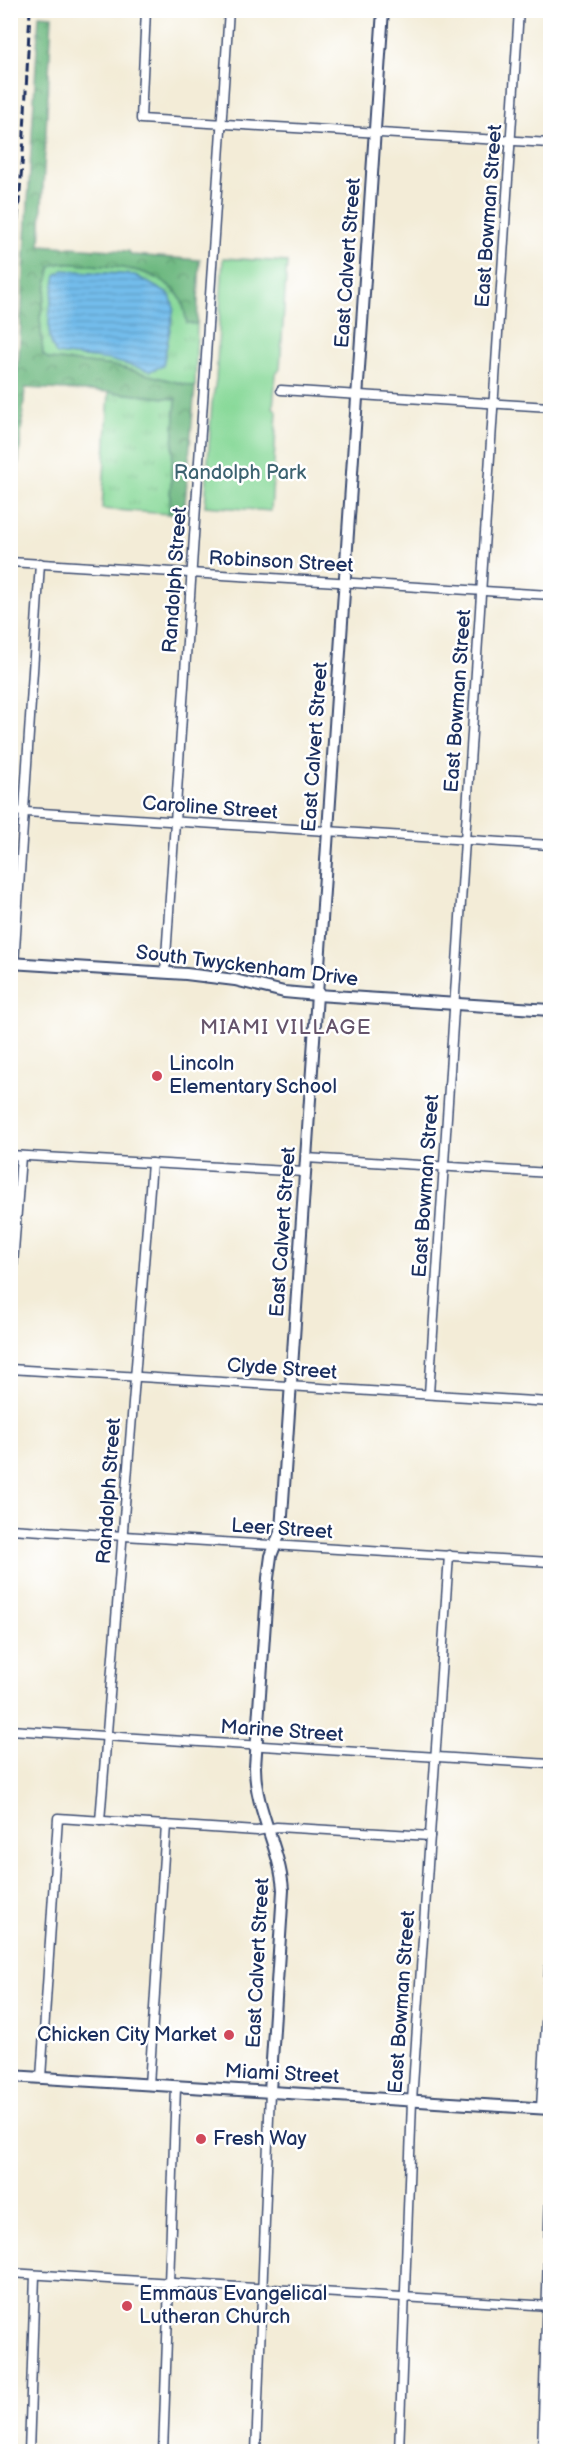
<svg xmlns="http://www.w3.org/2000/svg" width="561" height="2462" font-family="'Balsamiq Sans',sans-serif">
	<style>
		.grass { fill: url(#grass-tufts); stroke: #52847c; stroke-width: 1.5 }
		.forest { fill: url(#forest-crowns); stroke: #447470; stroke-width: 1.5 }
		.park { fill: #88d999; stroke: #52847c; stroke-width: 1.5 }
		.water { fill: url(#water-rules); stroke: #4776a5; stroke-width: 1.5 }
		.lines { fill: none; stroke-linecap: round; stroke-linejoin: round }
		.minor-casing { stroke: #3b4b70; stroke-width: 11 }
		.tertiary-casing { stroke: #3b4b70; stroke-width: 14 }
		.minor { stroke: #fff; stroke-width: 8 }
		.tertiary { stroke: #fff; stroke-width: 10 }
		.rail { stroke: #1b2f5e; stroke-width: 3; stroke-dasharray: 9 4.5; stroke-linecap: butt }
		.poi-dot { fill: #d1495b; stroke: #fff; stroke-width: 2 }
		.labels { text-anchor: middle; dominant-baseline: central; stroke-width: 5; stroke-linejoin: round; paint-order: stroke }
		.street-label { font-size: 20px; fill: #1b2f5e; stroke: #fff }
		.park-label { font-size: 20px; fill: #3c6270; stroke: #fff }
		.poi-label { font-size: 20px; fill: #1b2f5e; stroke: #fff; text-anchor: start }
		.neighbourhood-label { font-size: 21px; letter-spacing: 1.5px; fill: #66556c; stroke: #fff }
	</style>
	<defs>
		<pattern id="grass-tufts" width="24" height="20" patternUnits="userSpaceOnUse" patternTransform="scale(1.5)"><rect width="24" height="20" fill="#88d999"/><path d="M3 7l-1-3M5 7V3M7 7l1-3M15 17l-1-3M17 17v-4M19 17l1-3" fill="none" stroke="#75bb86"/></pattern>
		<pattern id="forest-crowns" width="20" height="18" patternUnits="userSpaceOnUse" patternTransform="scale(1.5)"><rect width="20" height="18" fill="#6eb981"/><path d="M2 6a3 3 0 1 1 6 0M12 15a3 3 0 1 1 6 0" fill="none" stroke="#5a976d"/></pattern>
		<pattern id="water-rules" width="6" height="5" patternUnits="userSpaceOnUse" patternTransform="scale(1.5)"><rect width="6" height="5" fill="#73bdec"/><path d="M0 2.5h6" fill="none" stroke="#5e9ac2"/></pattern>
	</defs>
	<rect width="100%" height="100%" fill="#fff"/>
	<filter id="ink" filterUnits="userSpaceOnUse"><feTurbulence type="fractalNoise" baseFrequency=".0167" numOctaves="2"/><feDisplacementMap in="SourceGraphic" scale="12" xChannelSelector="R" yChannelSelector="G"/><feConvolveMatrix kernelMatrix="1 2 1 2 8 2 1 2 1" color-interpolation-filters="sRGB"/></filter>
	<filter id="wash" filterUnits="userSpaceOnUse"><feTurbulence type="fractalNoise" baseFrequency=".008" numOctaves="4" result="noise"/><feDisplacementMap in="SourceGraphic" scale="24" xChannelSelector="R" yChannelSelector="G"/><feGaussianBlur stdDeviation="1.35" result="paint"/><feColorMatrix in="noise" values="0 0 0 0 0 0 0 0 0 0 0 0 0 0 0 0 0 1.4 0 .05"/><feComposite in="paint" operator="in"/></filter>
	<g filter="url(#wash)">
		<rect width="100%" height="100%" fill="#f3ecd7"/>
		<g class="grass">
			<path d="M61 263C99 267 153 262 179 296 184 302 185 315 187 323L197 324 195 387 115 366 49 359 43 355 40 317 51 266Z"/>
			<path d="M109 392 176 399 169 514 102 509Z"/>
		</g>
		<path class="forest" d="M39 15 52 16 40 245 128 251 132 255 200 260 197 324 187 323C185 315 184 303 179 296 154 262 99 267 61 263L51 266 40 317 43 355 49 359 115 366 195 387 184 515 169 514 176 399 109 392 25 388 17 482 11 483V405L19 356Z"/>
		<path class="park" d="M223 258 287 262 280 369 276 374 273 407 277 412 271 511 205 506 212 403 216 380Z"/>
		<path class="water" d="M63 270 135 275 170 295 174 308 163 366 150 371 110 360 57 354C42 337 52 296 56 275Z"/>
	</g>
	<g filter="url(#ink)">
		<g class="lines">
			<defs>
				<g id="minor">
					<path d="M146 10 141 119 550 143"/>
					<path d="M281 390 550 407"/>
					<path d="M10 562 550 595"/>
					<path d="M10 811 550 845"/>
					<path d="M165 972 229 10"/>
					<path d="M10 1027 40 563"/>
					<path d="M10 1155 305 1172"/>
					<path d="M306 1158 550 1173"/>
					<path d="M10 1306 21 1156"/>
					<path d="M10 1369 550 1402"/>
					<path d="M429 1394 519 10"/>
					<path d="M10 1529 550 1562"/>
					<path d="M10 1730 550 1764"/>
					<path d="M100 1821 152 1163"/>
					<path d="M41 2078 58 1818 257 1831 277 1827 430 1836"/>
					<path d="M149 2085 166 1825"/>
					<path d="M541 2108 550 1955"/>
					<path d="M10 2273 550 2306"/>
					<path d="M29 2452 35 2275"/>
					<path d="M163 2452 176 2087"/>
					<path d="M256 2452 270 2091"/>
					<path d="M399 2452 412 2101 449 1555"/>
					<path d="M542 2452 550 2191"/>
				</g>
				<g id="tertiary">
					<path d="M10 963 186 974 235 980 284 992 317 995 550 1010"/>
					<path d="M10 2076 550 2109"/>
					<path d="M270 2091 283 1890C280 1847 255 1810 255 1767L268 1578 271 1556 281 1530 285 1472 383 10"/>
				</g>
			</defs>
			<use href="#minor" class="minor-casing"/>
			<use href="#tertiary" class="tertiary-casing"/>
			<use href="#minor" class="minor"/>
			<use href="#tertiary" class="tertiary"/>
			<path class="rail" d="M10 314 23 153 30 10"/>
		</g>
	</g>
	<g class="poi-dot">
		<circle cx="157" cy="1076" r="6"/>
		<circle cx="229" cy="2035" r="6"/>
		<circle cx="201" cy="2139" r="6"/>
		<circle cx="127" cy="2306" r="6"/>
	</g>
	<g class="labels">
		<g class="street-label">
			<text transform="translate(489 216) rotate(-86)">East Bowman Street</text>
			<text transform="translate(348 263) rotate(-86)">East Calvert Street</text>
			<text transform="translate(281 562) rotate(3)">Robinson Street</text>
			<text transform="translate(175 580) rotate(-86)">Randolph Street</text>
			<text transform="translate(458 701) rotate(-86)">East Bowman Street</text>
			<text transform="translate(315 747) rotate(-86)">East Calvert Street</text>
			<text transform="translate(210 808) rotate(4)">Caroline Street</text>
			<text transform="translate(247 966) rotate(7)">South Twyckenham Drive</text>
			<text transform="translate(426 1186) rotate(-86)">East Bowman Street</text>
			<text transform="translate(283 1232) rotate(-86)">East Calvert Street</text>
			<text transform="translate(282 1369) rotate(4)">Clyde Street</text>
			<text transform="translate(109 1491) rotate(-86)">Randolph Street</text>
			<text transform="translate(282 1529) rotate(4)">Leer Street</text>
			<text transform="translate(282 1731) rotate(4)">Marine Street</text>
			<text transform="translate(258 1963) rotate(-87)">East Calvert Street</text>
			<text transform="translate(402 2002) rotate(-86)">East Bowman Street</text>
			<text transform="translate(282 2074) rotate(3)">Miami Street</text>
		</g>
		<g class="park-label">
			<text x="240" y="473">Randolph Park</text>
		</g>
		<g class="poi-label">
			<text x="169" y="1064">Lincoln<tspan x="169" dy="23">Elementary School</tspan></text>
			<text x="217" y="2035" text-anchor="end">Chicken City Market</text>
			<text x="213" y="2139">Fresh Way</text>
			<text x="139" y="2294">Emmaus Evangelical<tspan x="139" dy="23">Lutheran Church</tspan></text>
		</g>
		<g class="neighbourhood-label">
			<text x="286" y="1027">MIAMI VILLAGE</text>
		</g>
	</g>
	<rect width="561" height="2462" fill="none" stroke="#fff" stroke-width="36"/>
</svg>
